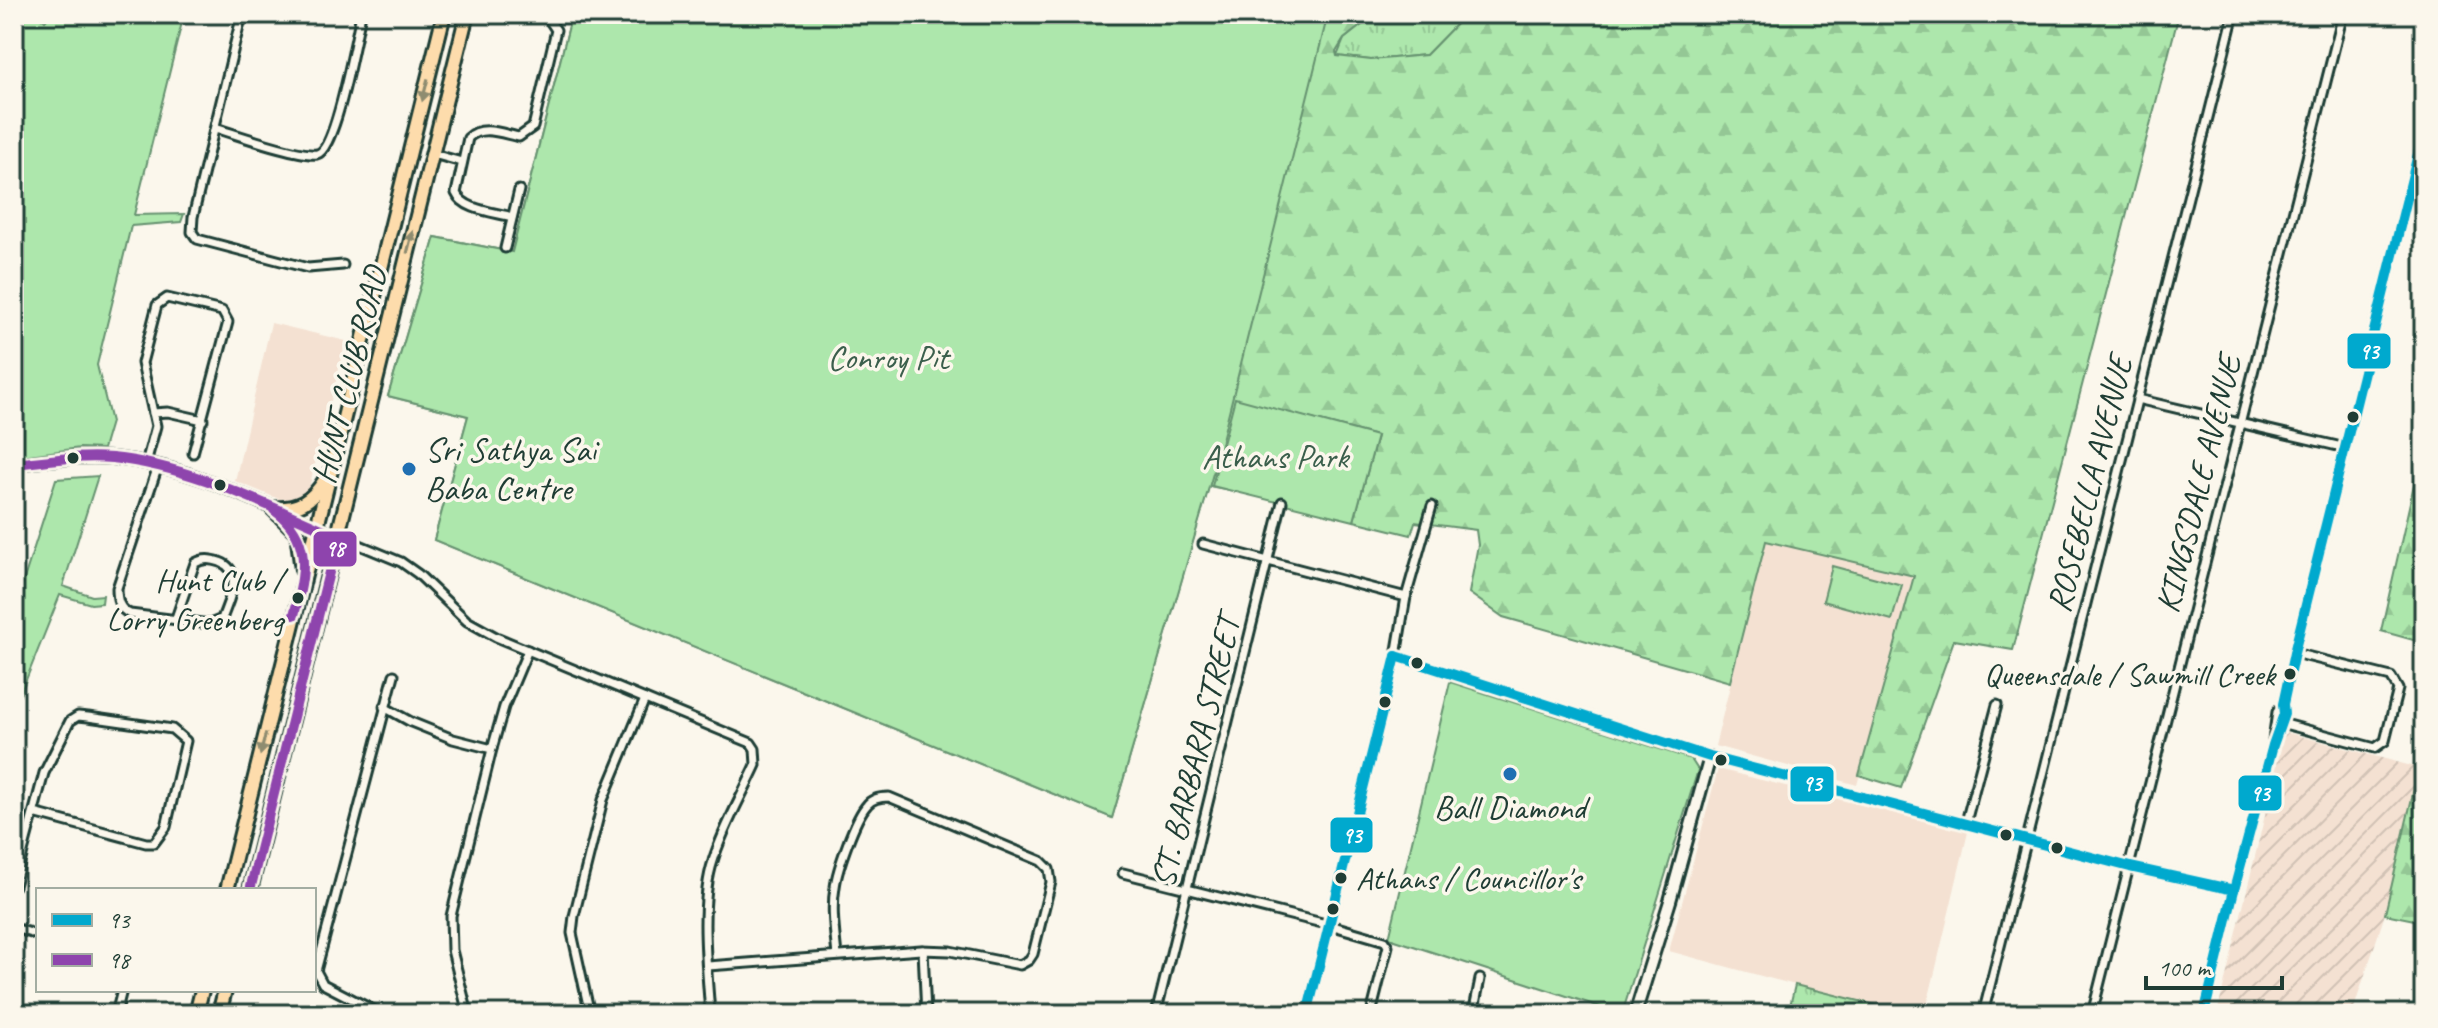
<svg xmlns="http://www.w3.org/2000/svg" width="2438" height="1028" font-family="Caveat,sans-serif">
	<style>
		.built { fill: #f4e1d2 }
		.industrial { fill: url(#industrial-furrows) }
		.grass { fill: url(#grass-tufts); stroke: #669270; stroke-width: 2 }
		.forest { fill: url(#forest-firs); stroke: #669270; stroke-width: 2 }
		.park { fill: #ade7ac; stroke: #669270; stroke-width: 2 }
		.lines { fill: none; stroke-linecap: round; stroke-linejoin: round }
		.street-casing { stroke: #1f3d34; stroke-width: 13 }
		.secondary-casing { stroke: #1f3d34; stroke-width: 16 }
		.primary-casing { stroke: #1f3d34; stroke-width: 18 }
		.street { stroke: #fbf7ec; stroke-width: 7 }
		.secondary { stroke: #fbf7ec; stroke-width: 10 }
		.primary { stroke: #fddcac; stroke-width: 12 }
		.bus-1-casing { stroke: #fbf7ec; stroke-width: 16 }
		.bus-2-casing { stroke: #fbf7ec; stroke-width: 16 }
		.bus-1 { stroke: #00a9ce; stroke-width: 10 }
		.bus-2 { stroke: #8e44ad; stroke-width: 10 }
		.oneway { fill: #8e8c70 }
		.bus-dot { fill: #1f3d34; stroke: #fbf7ec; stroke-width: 3 }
		.poi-dot { fill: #1f6fb2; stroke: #fbf7ec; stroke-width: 3 }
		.labels { text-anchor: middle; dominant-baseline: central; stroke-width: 7; stroke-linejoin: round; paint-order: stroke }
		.bus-label { font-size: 32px; fill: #1f3d34; stroke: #fbf7ec; text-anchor: end }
		.park-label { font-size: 34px; fill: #3b5f4c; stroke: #fbf7ec }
		.street-label { font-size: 34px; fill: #1f3d34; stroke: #fbf7ec }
		.poi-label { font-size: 34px; fill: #1f3d34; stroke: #fbf7ec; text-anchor: start }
		.line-badge { stroke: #fbf7ec; stroke-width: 3 }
		.badge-label { font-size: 22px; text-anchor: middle; font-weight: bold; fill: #fff }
	</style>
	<defs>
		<pattern id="industrial-furrows" width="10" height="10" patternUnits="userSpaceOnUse" patternTransform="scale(2)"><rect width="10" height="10" fill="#f4e1d2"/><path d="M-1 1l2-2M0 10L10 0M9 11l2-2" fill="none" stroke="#d1c2b5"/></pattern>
		<pattern id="grass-tufts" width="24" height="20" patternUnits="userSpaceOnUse" patternTransform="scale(2)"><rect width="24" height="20" fill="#ade7ac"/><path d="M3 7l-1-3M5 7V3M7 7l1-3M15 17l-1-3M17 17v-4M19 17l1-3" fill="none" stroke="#94c795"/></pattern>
		<pattern id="forest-firs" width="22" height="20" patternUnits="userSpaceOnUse" patternTransform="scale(2)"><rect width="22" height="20" fill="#ade7ac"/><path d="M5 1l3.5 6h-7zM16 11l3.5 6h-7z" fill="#94c795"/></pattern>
	</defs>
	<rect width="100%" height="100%" fill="#fbf7ec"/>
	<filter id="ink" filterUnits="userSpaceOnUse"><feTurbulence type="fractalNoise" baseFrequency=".0125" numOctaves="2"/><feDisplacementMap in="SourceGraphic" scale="16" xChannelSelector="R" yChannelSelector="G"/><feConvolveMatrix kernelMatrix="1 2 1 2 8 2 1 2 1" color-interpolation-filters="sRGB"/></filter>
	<g filter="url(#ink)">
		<g class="built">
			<path d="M271 323 346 341 308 492 298 499 286 502 235 481Z"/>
			<path d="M1766 541 1915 576 1857 785 1715 746Z"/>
			<path d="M1718 769 1968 832 1925 1014H1788L1795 985 1669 951Z"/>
		</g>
		<path class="industrial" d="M2285 732 2419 768 2385 914 2352 1014H2217Z"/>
		<g class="grass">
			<path d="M1368 14H1466L1426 55 1371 60 1337 56 1344 39 1368 20Z"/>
			<path d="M1795 985 1912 1014H1788Z"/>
		</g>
		<g class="forest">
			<path d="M572 14H1368V20L1344 39 1336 52 1337 56 1371 60 1426 55 1466 14H2179L2013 650 1954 640 1901 788 1859 775 1914 576 1766 541 1730 682 1503 617 1469 593 1478 545 1476 530 1415 522 1411 535 1354 521 1377 436 1277 410 1224 489 1209 486 1112 818 434 540 468 416 388 396 435 237 512 252Z"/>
			<path d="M2424 440V643L2381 631Z"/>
			<path d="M2424 746V922L2385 914Z"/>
		</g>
		<g class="park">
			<path d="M14 14H37L45 21 51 14H184L134 215 184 214 181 222 131 226 97 365 111 422 103 449 80 448 14 457Z"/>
			<path d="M572 14H1328L1217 460 1112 818 434 540 468 416 388 396 435 237 512 252Z"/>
			<path d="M1235 398 1377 436 1354 521 1212 486Z"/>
			<path d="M98 476 63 586 92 596 103 595 102 603 91 604 60 595 14 710V610L56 479Z"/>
			<path d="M1832 566 1902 585 1892 620 1823 601Z"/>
			<path d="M1450 682 1691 759 1698 770 1622 1014 1389 938Z"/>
		</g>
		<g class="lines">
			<defs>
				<g id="street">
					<path d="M242 14 193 217 192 232 197 239 308 268 343 265"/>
					<path d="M215 128C235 134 300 157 317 154 336 150 356 36 361 14"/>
					<path d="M433 154 462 162"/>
					<path d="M512 217C495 212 463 210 456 193L468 138C482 124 503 134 519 137L533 127 556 30 548 18 532 14"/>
					<path d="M505 248 519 190"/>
					<path d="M2137 399 2346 448"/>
					<path d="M153 413 168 412 203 420"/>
					<path d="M146 463 156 426 142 363 157 305 167 298 222 311 228 322 193 453"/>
					<path d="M158 466 117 588C117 600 119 609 130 614L210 624 222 619C228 601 245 571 220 562 210 559 204 558 195 563L176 618"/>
					<path d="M338 536 401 562 418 574 467 621 496 637 751 743 755 749 756 765C742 796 723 828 713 861 699 903 707 969 710 1014"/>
					<path d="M1203 544 1406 597"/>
					<path d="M1396 656 1710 757 2130 867 2234 890"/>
					<path d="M384 707 411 722 453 739 492 749"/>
					<path d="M2281 723 2375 748 2385 741 2398 689 2391 677 2294 653"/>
					<path d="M2273 740 2277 712 2283 704"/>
					<path d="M1966 822 1997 705"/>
					<path d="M1123 873 1330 925 1385 941 1388 946 1371 1014"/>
					<path d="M14 886 44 773 70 721 78 716 88 717 172 729 186 741 166 827 154 843H146L34 813"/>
					<path d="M14 928 38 935"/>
					<path d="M923 950 926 1014"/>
					<path d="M708 966 921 950 950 951 1020 965 1029 960 1033 954 1051 882 1049 869 1041 861 889 797C881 797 872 798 867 805 855 818 837 870 835 887 831 910 835 934 837 956"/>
					<path d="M116 1014 122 990"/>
					<path d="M381 1014 323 984 316 971 394 675"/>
					<path d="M468 1014 452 950 451 916 492 749 504 707 528 650"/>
					<path d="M590 1014 572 933 574 916 603 800 645 699"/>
					<path d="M1156 1014 1282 502"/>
					<path d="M1307 1014 1396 656 1406 597 1432 506"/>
					<path d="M1473 1014 1480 979"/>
					<path d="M1983 1014 2234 14"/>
					<path d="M2092 1014 2343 14"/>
					<path d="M2204 1014 2234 890 2273 745 2284 714 2283 704 2294 653 2424 130"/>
				</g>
				<g id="secondary">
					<path d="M14 464C46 461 80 455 112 458 191 465 265 506 338 536"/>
					<path d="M1635 1014 1670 901 1710 757"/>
				</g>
				<g id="primary">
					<path d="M272 508 297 533 302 570"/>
					<path d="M272 508C298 510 311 502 325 480"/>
					<path d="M227 890 444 14"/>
					<path d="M250 890 467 14"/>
					<path d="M196 1014 202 990"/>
					<path d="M219 1014 225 990"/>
				</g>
			</defs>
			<use href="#street" class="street-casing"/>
			<use href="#secondary" class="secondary-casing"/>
			<use href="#primary" class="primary-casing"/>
			<use href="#street" class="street"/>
			<use href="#secondary" class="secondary"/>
			<use href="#primary" class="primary"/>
			<defs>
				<g id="bus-1">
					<path d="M1396 656 1710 757 2130 867 2234 890"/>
					<path d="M1307 1014 1396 656"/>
					<path d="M2204 1014 2234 890 2273 745 2284 714 2283 704 2294 653 2424 130"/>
				</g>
				<g id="bus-2">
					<path d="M14 464C46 461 80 455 112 458 192 466 265 505 338 536L250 890"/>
					<path d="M274 510C313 538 305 574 294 615"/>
				</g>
			</defs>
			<use href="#bus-1" class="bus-1-casing"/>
			<use href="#bus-2" class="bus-2-casing"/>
			<use href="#bus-1" class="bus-1"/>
			<use href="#bus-2" class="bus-2"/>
		</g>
		<defs><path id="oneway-solid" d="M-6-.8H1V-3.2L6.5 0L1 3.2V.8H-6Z" transform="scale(2)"/></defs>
		<g class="oneway">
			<use href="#oneway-solid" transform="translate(425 90) rotate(104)"/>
			<use href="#oneway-solid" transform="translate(410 242) rotate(-76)"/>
			<use href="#oneway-solid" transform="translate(263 744) rotate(104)"/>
		</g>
	</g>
	<g class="bus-dot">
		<circle cx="2353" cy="417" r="7"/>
		<circle cx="73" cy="458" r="7"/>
		<circle cx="220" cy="485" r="7"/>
		<circle cx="298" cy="598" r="7"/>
		<circle cx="1417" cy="663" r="7"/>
		<circle cx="2290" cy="674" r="7"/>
		<circle cx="1385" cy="702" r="7"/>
		<circle cx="1721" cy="760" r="7"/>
		<circle cx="2006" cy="835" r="7"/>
		<circle cx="2057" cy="848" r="7"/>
		<circle cx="1341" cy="878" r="7"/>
		<circle cx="1333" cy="909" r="7"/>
	</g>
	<g class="poi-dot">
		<circle cx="409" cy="469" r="8"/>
		<circle cx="1510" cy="774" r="8"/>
	</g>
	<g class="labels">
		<g class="bus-label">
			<text x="283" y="580">Hunt Club /<tspan x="283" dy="39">Lorry Greenberg</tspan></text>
			<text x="2275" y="674">Queensdale / Sawmill Creek</text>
			<text x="1356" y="878" text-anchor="start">Athans / Councillor's</text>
		</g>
		<g class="park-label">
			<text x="888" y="357">Conroy Pit</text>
			<text x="1275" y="456">Athans Park</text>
		</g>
		<g class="street-label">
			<text transform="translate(349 375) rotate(-76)">HUNT CLUB ROAD</text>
			<text transform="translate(2089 484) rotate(-76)">ROSEBELLA AVENUE</text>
			<text transform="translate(2198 484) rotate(-76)">KINGSDALE AVENUE</text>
			<text transform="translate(1195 752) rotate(-76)">ST. BARBARA STREET</text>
		</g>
		<g class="poi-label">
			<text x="425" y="449">Sri Sathya Sai<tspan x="425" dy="39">Baba Centre</tspan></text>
			<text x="1510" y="807" text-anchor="middle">Ball Diamond</text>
		</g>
	</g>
	<g class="line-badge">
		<rect x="2346" y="332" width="46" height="38" rx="8" fill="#00a9ce"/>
		<rect x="312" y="530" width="46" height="38" rx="8" fill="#8e44ad"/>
		<rect x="1789" y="765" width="46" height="38" rx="8" fill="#00a9ce"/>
		<rect x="2237" y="774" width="46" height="38" rx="8" fill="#00a9ce"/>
		<rect x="1329" y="816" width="45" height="38" rx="8" fill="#00a9ce"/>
	</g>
	<g class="badge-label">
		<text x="2369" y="359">93</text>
		<text x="335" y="556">98</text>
		<text x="1812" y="791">93</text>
		<text x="2260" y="801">93</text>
		<text x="1352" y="843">93</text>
	</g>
	<rect width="2438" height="1028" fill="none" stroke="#fbf7ec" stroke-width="48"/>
	<rect x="24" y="24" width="2390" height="980" fill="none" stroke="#1f3d34" stroke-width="3" filter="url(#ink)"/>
	<rect x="36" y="888" width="280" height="104" fill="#fbf7ec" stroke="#a3ada2" stroke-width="2"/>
	<rect x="52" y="914" width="40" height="12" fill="#00a9ce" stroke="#a3ada2" stroke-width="2"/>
	<text x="108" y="928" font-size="24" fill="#1f3d34">93</text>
	<rect x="52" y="954" width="40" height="12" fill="#8e44ad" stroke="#a3ada2" stroke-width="2"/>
	<text x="108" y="968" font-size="24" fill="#1f3d34">98</text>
	<path d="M2146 976v12h136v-12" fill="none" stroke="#1f3d34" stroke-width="4"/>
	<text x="2158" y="976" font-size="24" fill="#1f3d34" stroke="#fbf7ec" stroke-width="6" paint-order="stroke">100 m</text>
</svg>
